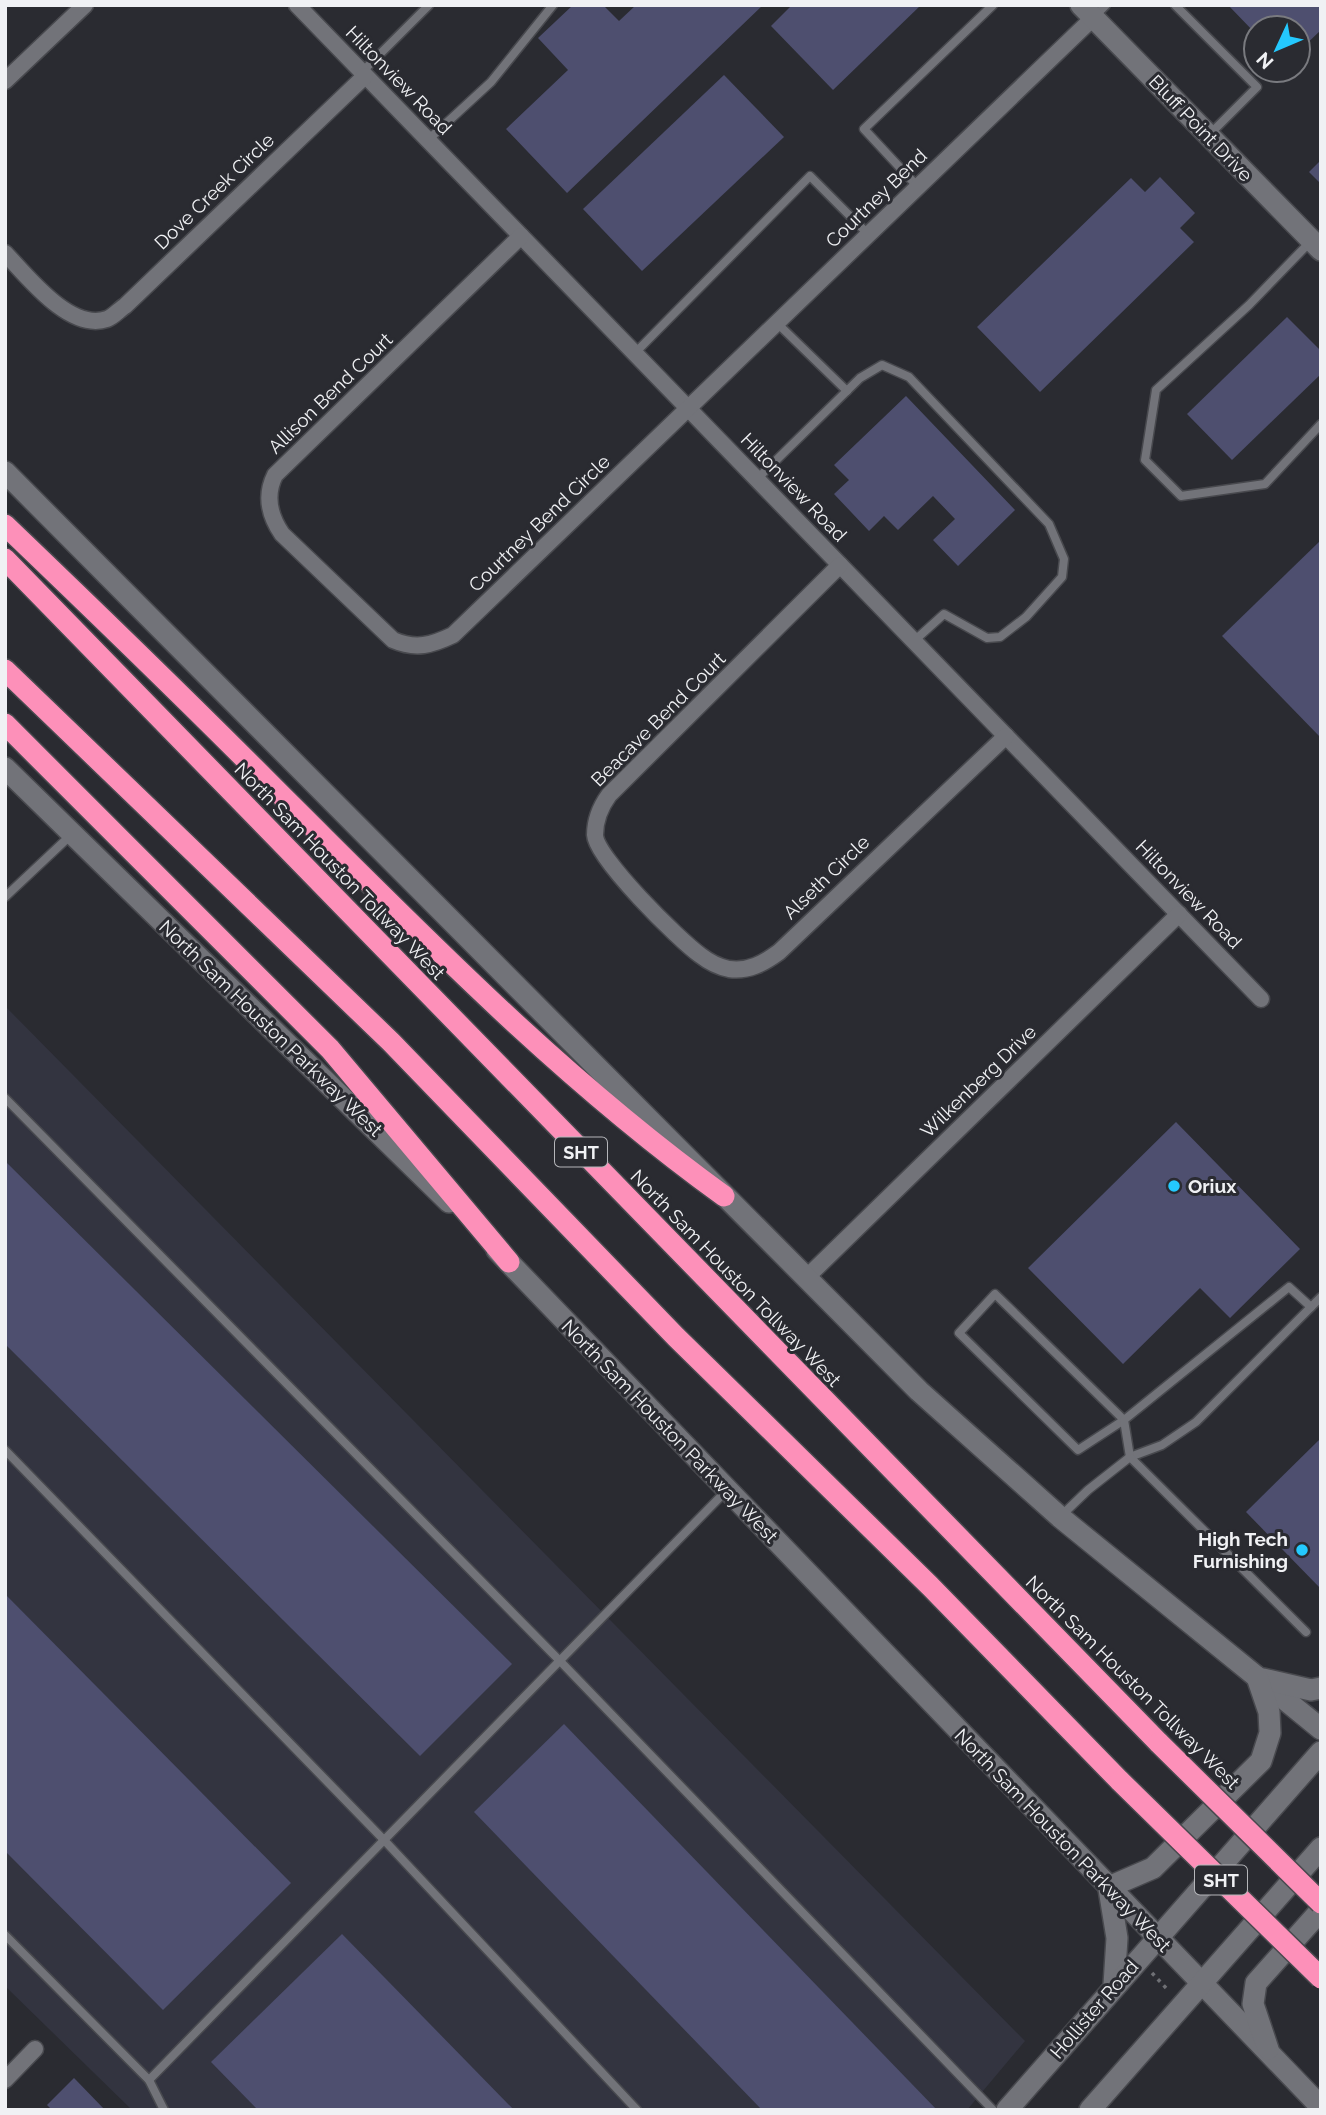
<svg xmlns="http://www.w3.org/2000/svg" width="1326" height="2115" font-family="Raleway,sans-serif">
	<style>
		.built { fill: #333440 }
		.building { fill: #4e4f6f }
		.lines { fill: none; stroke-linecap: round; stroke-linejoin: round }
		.lane-casing { stroke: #48494e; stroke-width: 11 }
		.street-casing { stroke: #48494e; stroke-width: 19 }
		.secondary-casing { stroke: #48494e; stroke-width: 24 }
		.highway-casing { stroke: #48494e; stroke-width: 24 }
		.path { stroke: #6f7075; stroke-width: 3.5; stroke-dasharray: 3.5 5; stroke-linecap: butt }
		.lane { stroke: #727379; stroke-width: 8 }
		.street { stroke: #727379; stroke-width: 16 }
		.secondary { stroke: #727379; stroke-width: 21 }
		.highway { stroke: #fd90b9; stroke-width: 21 }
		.highway-bridge-casing { stroke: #48494e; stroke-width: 24; stroke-linecap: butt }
		.highway-bridge { stroke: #fd90b9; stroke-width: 21 }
		.poi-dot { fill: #24c9fe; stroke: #2a2b31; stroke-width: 2.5 }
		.labels { text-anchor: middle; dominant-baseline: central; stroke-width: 6; stroke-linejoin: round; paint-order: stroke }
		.shield { fill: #2a2b31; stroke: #b5b6ba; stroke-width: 2 }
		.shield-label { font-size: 18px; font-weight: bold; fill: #f0f1f4 }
		.street-label { font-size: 19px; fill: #f0f1f4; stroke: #2a2b31 }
		.poi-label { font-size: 19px; font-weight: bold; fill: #f0f1f4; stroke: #2a2b31; text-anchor: start }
	</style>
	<rect width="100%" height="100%" fill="#2a2b31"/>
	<path class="built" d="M5 1006 1025 2041 967 2110H132L5 1986Z"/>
	<g class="building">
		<path d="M573 5H603L619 21 636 5H763L567 193 506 129 568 70 538 38Z"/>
		<path d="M792 5H921L833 90 771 26Z"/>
		<path d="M1228 5H1321V30L1298 52V28H1256V34Z"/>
		<path d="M724 75 784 137 642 271 583 209Z"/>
		<path d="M1321 160V184L1309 172Z"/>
		<path d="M1160 177 1195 213 1180 228 1194 242 1040 392 977 327 1131 178 1145 192Z"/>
		<path d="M1287 317 1321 351V374L1232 460 1187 414Z"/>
		<path d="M906 396 1015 510 958 566 933 540 955 519 933 496 898 530 884 516 869 531 834 494 849 480 834 465Z"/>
		<path d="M1321 540V738L1222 636Z"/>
		<path d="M1176 1122 1300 1249 1230 1318 1200 1288 1123 1364 1028 1268Z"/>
		<path d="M5 1161 512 1664 420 1756 5 1344Z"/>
		<path d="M1321 1438V1589L1246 1512Z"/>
		<path d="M5 1594 291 1883 163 2010 5 1851Z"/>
		<path d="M564 1724 937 2110H762L474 1812Z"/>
		<path d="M342 1934 514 2110H258L211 2062Z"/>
		<path d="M74 2078 105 2110H52L47 2105Z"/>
	</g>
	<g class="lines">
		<defs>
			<g id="lane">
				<path d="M1175 5 1257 87 1211 133"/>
				<path d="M1093 18 1106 5"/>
				<path d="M362 72 429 5"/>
				<path d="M428 140 491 82 553 5"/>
				<path d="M918 187 864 129 993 5"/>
				<path d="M1311 241 1249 305 1156 390 1145 460 1181 496 1265 484 1321 424"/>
				<path d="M777 323 847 391"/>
				<path d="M635 353 810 176 869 235"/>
				<path d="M757 479 860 378 882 365 909 377 1049 524 1064 559 1062 577 1026 617 1000 637 987 638 944 614 914 641"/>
				<path d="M5 897 72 834"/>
				<path d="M5 1098 560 1661 993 2110"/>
				<path d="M995 1294 1124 1420 1078 1450 959 1333Z"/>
				<path d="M5 1450 384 1840 637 2110"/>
				<path d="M1062 1515 1088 1490 1130 1457 1162 1445 1196 1422 1321 1297"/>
				<path d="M1306 1632 1130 1457 1124 1420 1289 1287 1311 1307"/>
				<path d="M5 1935 149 2080"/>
				<path d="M164 2110 149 2080 726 1491"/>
			</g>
			<g id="street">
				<path d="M297 5 1261 999"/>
				<path d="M5 81 85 5"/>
				<path d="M521 236 275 475C265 495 269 515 282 534L393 640C416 650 432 645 453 635L1093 18"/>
				<path d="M5 253C27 276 70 332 107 319 113 317 120 309 125 306L365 76"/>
				<path d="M840 565 609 795C601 806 595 820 595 835 596 858 679 940 700 955 709 962 719 967 729 969 748 972 764 963 779 952L1006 736"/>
				<path d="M806 1278 1179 914"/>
				<path d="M5 2080 35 2049"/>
			</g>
			<g id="secondary">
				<path d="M1081 5 1321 250"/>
				<path d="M5 472 919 1391 1060 1517 1321 1729"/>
				<path d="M5 768 449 1202"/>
				<path d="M497 1250 1321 2107"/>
				<path d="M1263 1679 1311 1690 1321 1688"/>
				<path d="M1109 1887 1153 1868 1261 1761 1270 1733 1269 1712 1257 1677"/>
				<path d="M1109 1889 1117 1938 1114 1985"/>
				<path d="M1268 2049 1253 2004 1256 1983 1321 1910"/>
				<path d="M1007 2110 1321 1752"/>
				<path d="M1090 2110 1321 1848"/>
			</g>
			<g id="highway">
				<path d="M5 525C99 615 193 706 285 799 425 938 563 1080 724 1196"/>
				<path d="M5 559 1159 1743"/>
				<path d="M5 670 391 1042 676 1337 930 1586 1120 1781"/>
				<path d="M5 724 330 1049 509 1262"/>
			</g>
		</defs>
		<use href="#lane" class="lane-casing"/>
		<use href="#street" class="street-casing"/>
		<use href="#secondary" class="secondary-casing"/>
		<use href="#highway" class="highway-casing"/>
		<path class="path" d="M1152 1973 1167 1989"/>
		<use href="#lane" class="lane"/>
		<use href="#street" class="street"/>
		<use href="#secondary" class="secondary"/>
		<use href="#highway" class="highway"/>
		<defs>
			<g id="highway-bridge">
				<path d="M1159 1743 1321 1903"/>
				<path d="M1120 1781 1321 1978"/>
			</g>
		</defs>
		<use href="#highway-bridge" class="highway-bridge-casing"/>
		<use href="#highway-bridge" class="highway-bridge"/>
	</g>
	<g class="poi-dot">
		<circle cx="1174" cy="1186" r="7"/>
		<circle cx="1302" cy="1550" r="7"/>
	</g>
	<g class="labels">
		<g class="shield">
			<rect x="555" y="1137.5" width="52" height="29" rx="5"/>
			<rect x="1195" y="1865.5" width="52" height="29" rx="5"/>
		</g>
		<g class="shield-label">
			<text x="581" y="1152">SHT</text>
			<text x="1221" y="1880">SHT</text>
		</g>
		<g class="street-label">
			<text transform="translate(399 80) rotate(46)">Hiltonview Road</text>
			<text transform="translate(1201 128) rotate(46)">Bluff Point Drive</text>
			<text transform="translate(214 191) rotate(-44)">Dove Creek Circle</text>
			<text transform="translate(876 198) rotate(-44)">Courtney Bend</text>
			<text transform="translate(330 393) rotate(-44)">Allison Bend Court</text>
			<text transform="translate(794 487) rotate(46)">Hiltonview Road</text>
			<text transform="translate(539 523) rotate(-44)">Courtney Bend Circle</text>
			<text transform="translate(658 719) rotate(-45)">Beacave Bend Court</text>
			<text transform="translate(340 871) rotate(46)">North Sam Houston Tollway West</text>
			<text transform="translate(826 877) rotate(-44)">Alseth Circle</text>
			<text transform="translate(1189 894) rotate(46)">Hiltonview Road</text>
			<text transform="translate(271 1028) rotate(44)">North Sam Houston Parkway West</text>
			<text transform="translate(978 1081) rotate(-44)">Wilkenberg Drive</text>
			<text transform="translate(736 1278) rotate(46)">North Sam Houston Tollway West</text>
			<text transform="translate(670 1431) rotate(46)">North Sam Houston Parkway West</text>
			<text transform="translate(1133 1682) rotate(45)">North Sam Houston Tollway West</text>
			<text transform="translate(1063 1840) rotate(46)">North Sam Houston Parkway West</text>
			<text transform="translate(1094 2009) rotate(-49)">Hollister Road</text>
		</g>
		<g class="poi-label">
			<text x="1188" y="1186">Oriux</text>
			<text x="1288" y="1539" text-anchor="end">High Tech<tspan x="1288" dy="22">Furnishing</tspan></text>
		</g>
	</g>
	<rect width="1326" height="2115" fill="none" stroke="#f0f1f4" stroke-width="14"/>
	<g transform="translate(1277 49) rotate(226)"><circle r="33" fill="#2a2b31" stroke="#797a7f" stroke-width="2"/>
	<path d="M0-5L12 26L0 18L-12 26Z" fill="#24c9fe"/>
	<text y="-10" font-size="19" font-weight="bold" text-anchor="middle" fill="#f0f1f4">N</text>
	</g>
</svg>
